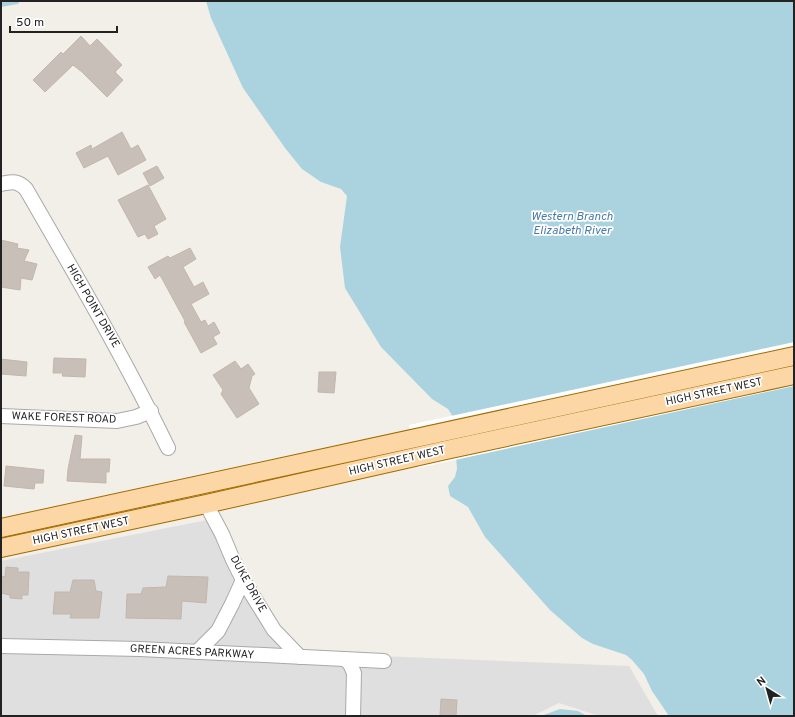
<svg xmlns="http://www.w3.org/2000/svg" width="795" height="717" font-family="Overpass,sans-serif">
	<style>
		.residential { fill: #e0dfdf }
		.water { fill: #aad3df }
		.pier { fill: #fff }
		.building { fill: #c7bfb8; stroke: #c4b6ab }
		.lines { fill: none; stroke-linecap: round; stroke-linejoin: round }
		.minor-casing { stroke: #a9a9a9; stroke-width: 16 }
		.major-casing { stroke: #a06b00; stroke-width: 20 }
		.minor { stroke: #fff; stroke-width: 14 }
		.major { stroke: #fcd6a4; stroke-width: 18 }
		.labels { text-anchor: middle; dominant-baseline: central; stroke-width: 3.5; stroke-linejoin: round; paint-order: stroke }
		.street-label { font-size: 11px; fill: #222; stroke: #fff }
		.water-label { font-size: 12px; font-style: italic; fill: #4a7aab; stroke: #fff }
	</style>
	<rect width="100%" height="100%" fill="#f2efe9"/>
	<path class="residential" d="M222 517 259 610 276 636 306 653 629 666 658 716H599L559 703 533 716H1V561Z"/>
	<g class="water">
		<path d="M1 1H20L18 4 1 7Z"/>
		<path d="M206 1H794V716H669L652 691 644 674 632 660 626 655 593 644 582 638 550 610 485 537 468 507 450 496 448 486 455 477 457 469 453 417 448 409 432 399 381 347 345 288 340 247 347 196 341 189 321 182 302 169 285 148 243 88 211 18Z"/>
		<path d="M560 709 578 711 587 716H541Z"/>
	</g>
	<path class="pier" d="M794 342V386L418 468 409 425Z"/>
	<g class="building">
		<path d="M81 36 90 46 97 39 122 65 115 72 123 80 107 97 82 72 73 65 45 92 33 80 61 52 63 54Z"/>
		<path d="M122 132 131 149 138 145 146 160 118 175 108 156 84 168 76 153 91 145 92 149Z"/>
		<path d="M157 166 164 178 150 186 143 173Z"/>
		<path d="M148 185 166 219 154 226 158 234 148 239 145 234 138 237 118 200Z"/>
		<path d="M1 240 18 244 17 248 29 250 24 261 37 264 32 280 21 278 20 290 1 287Z"/>
		<path d="M190 248 196 259 183 267 194 287 203 282 209 294 191 304 201 322 205 320 208 326 214 322 220 333 213 337 217 344 201 353 184 322 185 321 160 275 155 279 148 267 168 256 170 258Z"/>
		<path d="M54 358 86 359 85 377 62 376 63 373H53Z"/>
		<path d="M1 359 27 362 26 376 1 374Z"/>
		<path d="M235 361 241 369 248 364 255 374 252 376 249 388 259 404 237 418 221 394 223 390 213 375Z"/>
		<path d="M319 372H336L334 393 318 392Z"/>
		<path d="M75 435 82 436 80 459H110L109 472H106V483L67 481 68 469Z"/>
		<path d="M6 466 44 470 43 483H35L34 489 4 486Z"/>
		<path d="M6 567 18 568V572H29L28 595H22V599L10 598V595L1 593V576L5 577Z"/>
		<path d="M168 576 208 577 206 603 182 601 181 619 126 618 127 594H141L143 588 166 587Z"/>
		<path d="M73 580H94L96 591 102 592 99 618H70L71 614H53L55 592H70Z"/>
		<path d="M441 699 457 700 456 716H440Z"/>
	</g>
	<g class="lines">
		<defs>
			<g id="minor">
				<path d="M1 184C12 182 17 180 26 189 75 274 125 359 168 448"/>
				<path d="M1 416 117 421 136 417 151 411"/>
				<path d="M206 504 222 534 233 560 243 580 274 630 300 657"/>
				<path d="M1 646 140 649 384 661"/>
				<path d="M197 652 218 631 232 604 243 580"/>
				<path d="M345 659 350 664 354 673 353 716"/>
			</g>
			<g id="major">
				<path d="M1 528 794 356"/>
				<path d="M1 548 206 504 446 450 794 375"/>
			</g>
		</defs>
		<use href="#minor" class="minor-casing"/>
		<use href="#major" class="major-casing"/>
		<use href="#minor" class="minor"/>
		<use href="#major" class="major"/>
	</g>
	<g class="labels">
		<g class="street-label">
			<text transform="translate(93 306) rotate(60)">HIGH POINT DRIVE</text>
			<text transform="translate(714 392) rotate(-12)">HIGH STREET WEST</text>
			<text transform="translate(64 418) rotate(2)">WAKE FOREST ROAD</text>
			<text transform="translate(397 461) rotate(-13)">HIGH STREET WEST</text>
			<text transform="translate(81 531) rotate(-12)">HIGH STREET WEST</text>
			<text transform="translate(248 584) rotate(61)">DUKE DRIVE</text>
			<text transform="translate(192 652) rotate(3)">GREEN ACRES PARKWAY</text>
		</g>
		<g class="water-label">
			<text x="572" y="217">Western Branch<tspan x="572" dy="14">Elizabeth River</tspan></text>
		</g>
	</g>
	<rect width="795" height="717" fill="none" stroke="#222222" stroke-width="4"/>
	<g transform="translate(767 689) rotate(323)" stroke="#ffffff" stroke-width="3" paint-order="stroke">
	<path d="M0-3L7 15L0 10L-7 15Z" fill="#222222"/>
	<text y="-6" font-size="11" font-weight="bold" text-anchor="middle" fill="#222222">N</text>
	</g>
	<path d="M10 26v6h107v-6" fill="none" stroke="#222222" stroke-width="2"/>
	<text x="16" y="26" font-size="12" fill="#222222" stroke="#ffffff" stroke-width="3" paint-order="stroke">50 m</text>
</svg>
